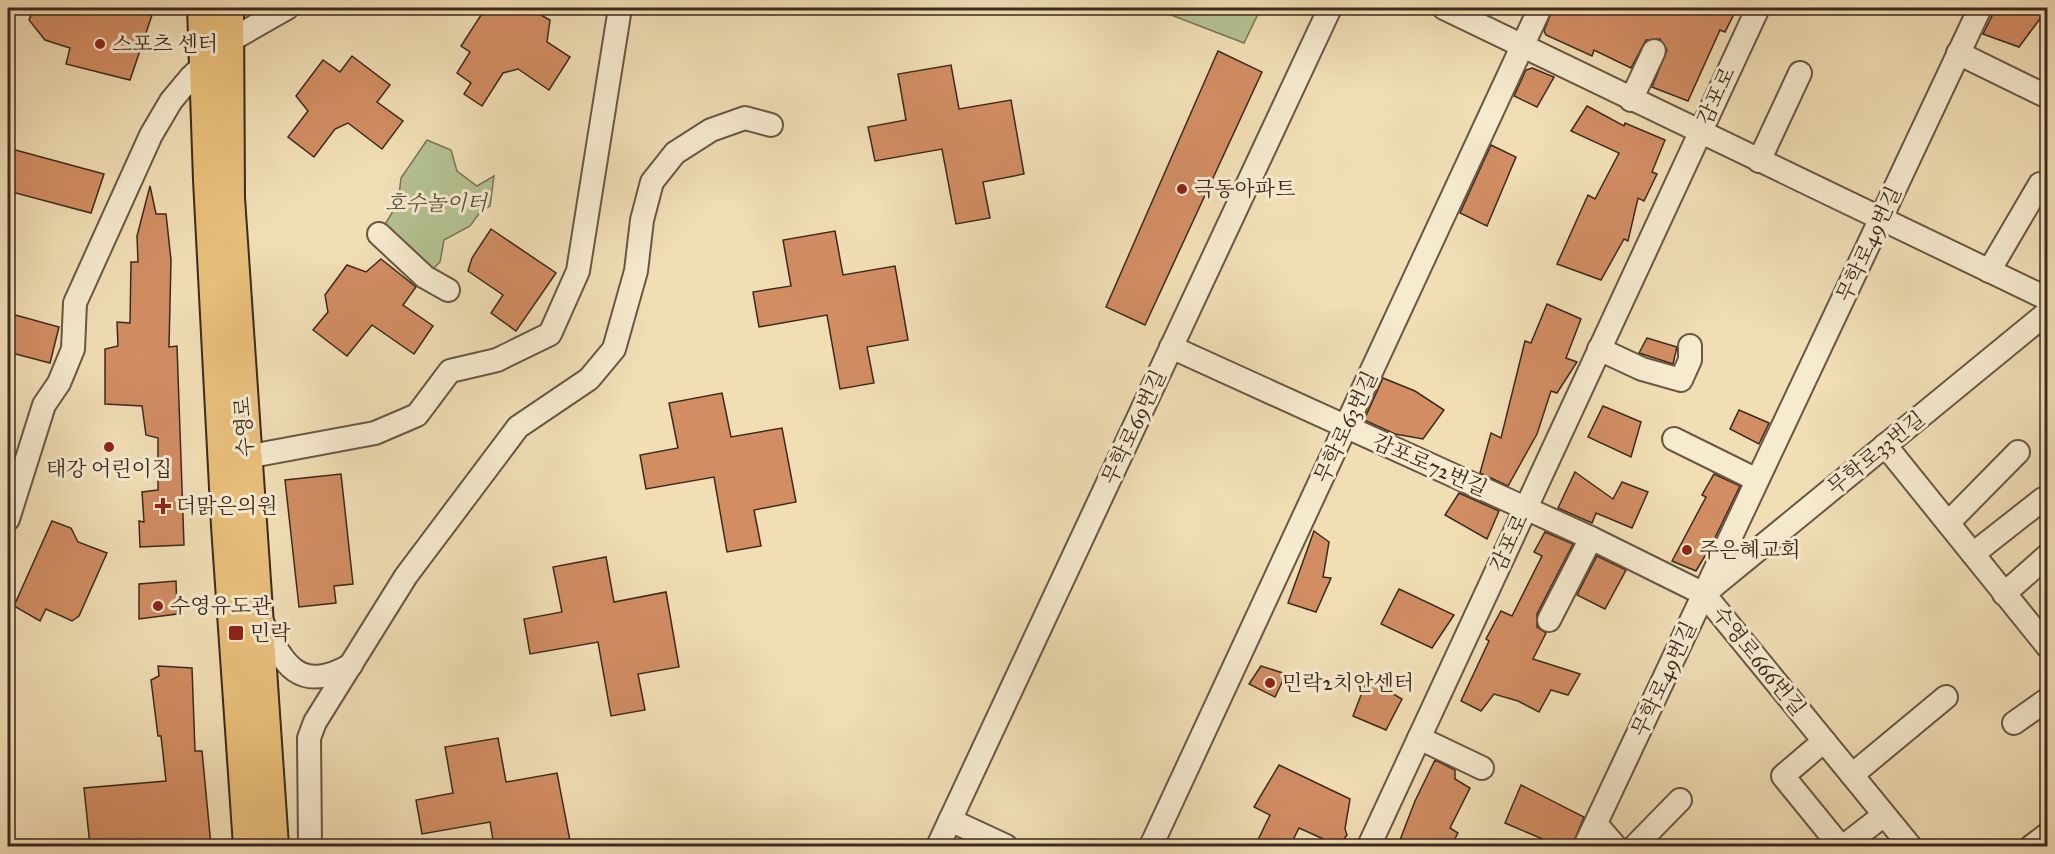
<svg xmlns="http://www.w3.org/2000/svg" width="2055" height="854" font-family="'IM FELL Great Primer','Noto Serif KR',serif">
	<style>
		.green { fill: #b4c292; stroke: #787658; stroke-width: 1.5 }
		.building { fill: #d28d63; stroke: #3c2a1f; stroke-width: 1.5 }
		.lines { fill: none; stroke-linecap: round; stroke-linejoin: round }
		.minor-casing { stroke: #695744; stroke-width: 26 }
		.major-casing { stroke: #3c2a1f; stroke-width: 32 }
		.minor { stroke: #f6eacf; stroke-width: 22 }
		.major { stroke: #e8bf7a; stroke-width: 28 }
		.poi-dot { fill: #8f2418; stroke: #f6eacf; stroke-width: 2 }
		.labels { text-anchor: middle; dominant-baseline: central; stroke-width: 6; stroke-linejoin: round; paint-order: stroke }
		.poi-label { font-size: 21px; fill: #3c2a1f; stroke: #f6eacf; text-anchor: start }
		.street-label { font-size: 21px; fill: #3c2a1f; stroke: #f6eacf }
		.park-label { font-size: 21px; font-style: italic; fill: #5a503c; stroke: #f6eacf }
	</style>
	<rect width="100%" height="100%" fill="#f1deb5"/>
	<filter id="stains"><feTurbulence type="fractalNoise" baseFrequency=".00333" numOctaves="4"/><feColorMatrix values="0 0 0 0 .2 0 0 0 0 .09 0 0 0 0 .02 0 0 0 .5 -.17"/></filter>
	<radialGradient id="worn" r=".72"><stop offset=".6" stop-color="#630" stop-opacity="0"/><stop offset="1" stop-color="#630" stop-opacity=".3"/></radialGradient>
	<g class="green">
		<path d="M1153 8H1258L1260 10 1244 43Z"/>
		<path d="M427 140 451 150 457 171 477 186 494 176 490 206 481 211 470 226 444 240 440 262 425 277 379 234 398 203 401 178Z"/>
	</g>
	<g class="building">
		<path d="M34 8H105L152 15 130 80 66 64 70 48 45 40 29 20Z"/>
		<path d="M508 8H528L550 20 547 42 570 57 549 90 518 69 503 73 482 106 464 94 471 83 457 73 470 52 461 46 483 12 498 14Z"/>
		<path d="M1553 8H1661L1678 15 1681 8H1737L1725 32 1720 30 1688 101 1652 87 1667 50 1660 39 1646 40 1631 68 1594 50 1592 56 1546 35 1544 31Z"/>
		<path d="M1996 8H2025L2042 16 2019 47 1983 34Z"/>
		<path d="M1218 51 1262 72 1145 325 1106 307Z"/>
		<path d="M352 56 390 85 377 102 403 121 382 149 348 123 335 129 314 157 288 137 308 111 296 96 323 60 340 72Z"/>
		<path d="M951 65 959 109 1011 100 1024 174 983 182 990 218 956 224 942 149 875 161 868 127 906 120 898 74Z"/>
		<path d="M1532 68 1554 77 1537 107 1514 96 1526 70Z"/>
		<path d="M1587 106 1624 126 1625 123 1665 140 1652 172 1657 174 1644 201 1638 198 1628 241 1624 239 1601 280 1557 264 1588 195 1595 199 1619 153 1571 131Z"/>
		<path d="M1491 145 1516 157 1487 226 1460 213Z"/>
		<path d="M8 148 104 174 91 213 8 191Z"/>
		<path d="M150 186 156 214H166L171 260 169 347 177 346 184 545 140 547 139 521 144 522 142 492 158 490V438L146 435 142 406 105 404V349L118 346 117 322 130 323 131 262H138L137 236Z"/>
		<path d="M491 229 556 273 516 331 491 313 503 295 468 271 472 258Z"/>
		<path d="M835 231 843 275 895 266 908 340 867 347 874 383 840 389 827 315 759 327 753 292 791 286 783 240Z"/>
		<path d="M381 259 416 287 403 305 433 326 414 354 372 325 347 356 313 330 328 312 325 295 347 265 366 272Z"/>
		<path d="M1547 304 1581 319 1566 358 1577 362 1557 393 1551 391 1537 434 1508 486 1480 473 1491 433 1501 438 1525 341 1531 343Z"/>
		<path d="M8 313 59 327 50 363 8 352Z"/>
		<path d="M1647 338 1677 347 1673 364 1639 353Z"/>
		<path d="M1383 378 1415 391 1444 410 1423 439 1395 434 1364 420Z"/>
		<path d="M722 393 731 437 782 428 796 502 754 510 761 546 727 552 714 477 646 489 640 455 678 448 669 403Z"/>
		<path d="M1603 406 1641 422 1631 457 1588 437Z"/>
		<path d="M1739 410 1769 423 1759 444 1730 429Z"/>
		<path d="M1575 472 1613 499 1622 482 1648 492 1632 528 1596 513 1592 523 1558 508Z"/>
		<path d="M341 474 353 584 334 586 336 603 299 607 285 480Z"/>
		<path d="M1714 474 1740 486 1711 546 1696 571 1672 561 1706 497 1702 495Z"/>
		<path d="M1459 493 1499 511 1487 539 1445 515Z"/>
		<path d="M52 521 71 528 78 542 107 553 79 616 72 621 46 609 40 621 14 606Z"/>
		<path d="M1314 531 1329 542 1323 577 1331 578 1316 612 1288 603Z"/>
		<path d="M1545 532 1573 544 1537 614V627L1546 633 1533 659 1580 674 1568 695 1551 690 1539 712 1518 701 1494 694 1481 711 1461 701 1489 641 1486 639 1501 611 1512 616 1542 556 1534 552Z"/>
		<path d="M1597 556 1626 570 1605 609 1577 595Z"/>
		<path d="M606 557 614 602 666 592 679 667 638 674 645 710 611 716 598 642 530 654 524 619 562 612 553 567Z"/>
		<path d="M176 581 177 614 139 619V584Z"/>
		<path d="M1399 589 1454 615 1432 648 1381 624Z"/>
		<path d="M158 666 192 668 195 751H202L211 846H90L84 788 166 781 161 736H158L151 680 159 676Z"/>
		<path d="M1261 666 1286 674 1275 697 1249 684Z"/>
		<path d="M1367 679 1402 699 1386 730 1353 716Z"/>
		<path d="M498 738 506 782 557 773 571 846H494L490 822 422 834 416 800 453 793 445 747Z"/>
		<path d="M1435 760 1455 770V779L1470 788 1450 828 1458 833 1451 846H1411L1400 840 1415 801Z"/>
		<path d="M1279 765 1350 799 1345 829 1347 835 1339 846 1299 828 1290 846H1255L1270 815 1254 807Z"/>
		<path d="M1521 785 1584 817 1572 846H1559L1505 823Z"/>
	</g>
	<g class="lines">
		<defs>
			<g id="minor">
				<path d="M1444 8 2048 299"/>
				<path d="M1958 53 2048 97"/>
				<path d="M1631 100 1654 51"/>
				<path d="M1759 161 1800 73"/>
				<path d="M379 234 425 277 448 290"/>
				<path d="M1989 271 2040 184"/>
				<path d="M1171 347 1591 538 1704 594 1910 846"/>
				<path d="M1599 349 1642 369 1681 380 1690 360V346"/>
				<path d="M1674 439 1757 480"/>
				<path d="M1885 445 2048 647"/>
				<path d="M246 457 375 433 417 415 450 371 497 360 550 334 578 271 620 8"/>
				<path d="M8 519 44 405 59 383 73 349 75 303 151 135 171 101 191 77 231 40 287 8"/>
				<path d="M1948 523 2018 452"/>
				<path d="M1973 554 2043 499"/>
				<path d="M1710 589 2048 312"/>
				<path d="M2004 594 2048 555"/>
				<path d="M261 620C283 663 298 695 351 665"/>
				<path d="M1549 620 1591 538"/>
				<path d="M2014 723 2048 699"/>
				<path d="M1419 738 1482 768"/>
				<path d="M1824 741 1783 776 1840 846"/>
				<path d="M1852 775 1946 697"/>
				<path d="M950 820 1006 846"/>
				<path d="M1596 824 1615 846"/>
				<path d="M310 846 309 738 315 722 406 576 518 427 589 379 614 349 636 271 642 220 652 182 675 153 711 130 745 118 771 125"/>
				<path d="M938 846 1330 8"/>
				<path d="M1151 846 1540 8"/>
				<path d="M1369 846 1758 8"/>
				<path d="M1585 846 1980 8"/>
				<path d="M1635 846 1680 800"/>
				<path d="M1844 846 1884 815"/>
				<path d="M2032 846 2048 834"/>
			</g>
			<g id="major">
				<path d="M202 8 208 180 226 526 248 846"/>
				<path d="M229 8 230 198 274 846"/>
			</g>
		</defs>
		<use href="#minor" class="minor-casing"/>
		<use href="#major" class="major-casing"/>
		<use href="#minor" class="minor"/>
		<use href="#major" class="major"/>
	</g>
	<g class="poi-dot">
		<circle cx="100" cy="44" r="6"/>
		<circle cx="1182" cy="189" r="6"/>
		<circle cx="109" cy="447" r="6"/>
		<path d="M160 497h6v6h6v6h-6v6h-6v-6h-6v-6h6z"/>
		<circle cx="1687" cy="550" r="6"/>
		<circle cx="158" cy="606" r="6"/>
		<rect x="228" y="625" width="16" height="16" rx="3"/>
		<circle cx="1270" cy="683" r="6"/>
	</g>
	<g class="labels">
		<g class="poi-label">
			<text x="112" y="44">스포츠 센터</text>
			<text x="1194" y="189">극동아파트</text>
			<text x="109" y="469" text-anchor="middle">태강 어린이집</text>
			<text x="176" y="506">더맑은의원</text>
			<text x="1699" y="550">주은혜교회</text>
			<text x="170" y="606">수영유도관</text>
			<text x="250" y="633">민락</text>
			<text x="1282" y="683">민락2치안센터</text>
		</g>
		<g class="street-label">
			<text transform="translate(1716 96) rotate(-65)">감포로</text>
			<text transform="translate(1869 244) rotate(-65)">무학로49번길</text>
			<text transform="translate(244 427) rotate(-94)">수영로</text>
			<text transform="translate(1134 427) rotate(-65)">무학로69번길</text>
			<text transform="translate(1346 427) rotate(-65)">무학로63번길</text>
			<text transform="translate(1876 453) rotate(-39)">무학로33번길</text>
			<text transform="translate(1430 465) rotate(24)">감포로72번길</text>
			<text transform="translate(1509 543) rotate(-65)">감포로</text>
			<text transform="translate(1759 661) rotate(51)">수영로666번길</text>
			<text transform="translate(1664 679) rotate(-65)">무학로49번길</text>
		</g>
		<g class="park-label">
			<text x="436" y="203">호수놀이터</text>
		</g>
	</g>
	<rect width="2055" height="854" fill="none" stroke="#f1deb5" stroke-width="30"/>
	<rect x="9" y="9" width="2037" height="836" fill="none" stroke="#3c2a1f" stroke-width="3"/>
	<rect x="15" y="15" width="2025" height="824" fill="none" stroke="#3c2a1f" stroke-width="1.5"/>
	<rect width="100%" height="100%" filter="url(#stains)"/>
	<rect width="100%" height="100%" fill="url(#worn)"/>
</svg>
